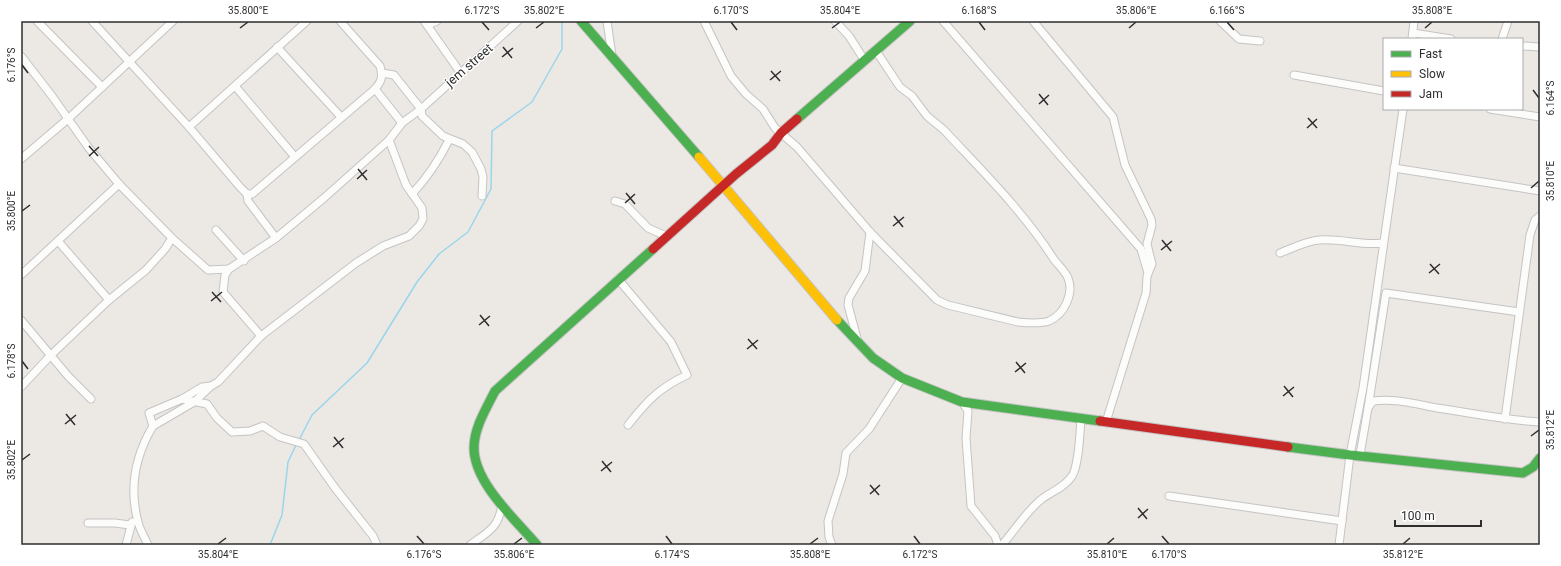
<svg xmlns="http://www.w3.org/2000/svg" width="1561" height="566" font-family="Roboto,sans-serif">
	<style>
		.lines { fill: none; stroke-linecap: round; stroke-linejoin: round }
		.stream { stroke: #99d6ec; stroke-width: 1.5 }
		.street-casing { stroke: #c5c4c5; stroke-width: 9 }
		.fast-casing { stroke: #c5c4c5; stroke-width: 11 }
		.slow-casing { stroke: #c5c4c5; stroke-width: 11 }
		.jam-casing { stroke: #c5c4c5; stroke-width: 11 }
		.street { stroke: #fcfcfb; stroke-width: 7 }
		.fast { stroke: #4caf50; stroke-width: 9 }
		.slow { stroke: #ffc107; stroke-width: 9 }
		.jam { stroke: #c62828; stroke-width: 9 }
		.ticks { fill: none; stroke: #2e2e2e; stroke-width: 1.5 }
		.labels { text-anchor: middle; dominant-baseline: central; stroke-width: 3; stroke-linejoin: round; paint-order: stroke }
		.street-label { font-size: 13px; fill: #2e2e2e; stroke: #fff }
		.neatline { fill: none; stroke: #2e2e2e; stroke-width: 1.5 }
		.ticks-label { font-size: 10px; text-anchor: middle; fill: #2e2e2e }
	</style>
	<rect width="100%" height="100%" fill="#ece8e4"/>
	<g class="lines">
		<g class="stream">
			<path d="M299 440 312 415 367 363 417 282 439 254 468 232 491 189 492 131 532 102 562 49V21"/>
			<path d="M270 545 282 515 288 462 296 445"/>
		</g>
		<defs>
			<g id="street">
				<path d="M37 21 102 87"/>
				<path d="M92 21 189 127 240 187 247 194H252L375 89C382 81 383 76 380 66L340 21"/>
				<path d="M424 21 460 72"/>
				<path d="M607 21 612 56"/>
				<path d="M704 21 731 76 746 94 763 109 775 128 797 147 870 232 937 300 948 305 1018 322C1028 323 1040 324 1049 321 1065 314 1074 293 1068 278 1065 271 1057 264 1053 258 1023 211 982 171 944 130L927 116 912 96 900 87 876 51"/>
				<path d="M835 21 849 36 865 61"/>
				<path d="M943 21 1141 249 1148 273"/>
				<path d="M1033 21 1113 117 1125 165 1151 219 1152 225 1147 244 1152 264 1147 276 1146 293 1106 422"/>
				<path d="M1220 21 1239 39 1260 41"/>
				<path d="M428 25 437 21"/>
				<path d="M1413 33 1451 39"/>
				<path d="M1412 39 1414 21"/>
				<path d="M1502 39 1508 21"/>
				<path d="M1522 46 1540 47"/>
				<path d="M277 47 341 117"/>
				<path d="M21 56 52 96 88 147 119 184 172 238 208 270 229 269 276 238 324 198 389 140 402 123 421 109 422 116 443 136 463 144 472 152 481 169 483 177 482 196"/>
				<path d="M382 73 394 75 421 109 518 21"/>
				<path d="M1294 75 1384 91"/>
				<path d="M235 86 295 157"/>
				<path d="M375 89 402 123"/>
				<path d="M1490 109 1540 117"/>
				<path d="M189 127 307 21"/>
				<path d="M21 159 69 118 173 21"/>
				<path d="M1394 168 1540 191"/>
				<path d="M247 194 248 201 276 238"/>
				<path d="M412 194C427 178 439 160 449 140"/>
				<path d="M615 201 625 204 648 228 666 236"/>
				<path d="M216 230 244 261"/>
				<path d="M58 241 109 300"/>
				<path d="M1280 253C1293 248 1306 241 1319 240 1341 238 1361 246 1382 243"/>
				<path d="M229 269 225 275 223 292 261 336"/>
				<path d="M21 275 119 184"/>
				<path d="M618 279 671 342 687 375C659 388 647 401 628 425"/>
				<path d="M21 320 68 376 91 399"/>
				<path d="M858 342 848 305 849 298 865 271 870 232"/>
				<path d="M21 387 51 355 109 300 146 270 165 249 172 238"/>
				<path d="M182 399 202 387 211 386 218 382 261 336 356 263 383 246 409 236 419 226 423 219 422 208 406 185 389 140"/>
				<path d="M962 402 968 411 966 438 971 506 995 536 998 545"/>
				<path d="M1368 408 1386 293 1519 312"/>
				<path d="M1505 419 1530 235 1535 220 1540 216"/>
				<path d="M153 426 194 402 211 386"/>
				<path d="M1360 455 1368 408 1373 401C1394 398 1416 404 1437 408 1471 413 1505 420 1540 422"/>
				<path d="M1169 496 1342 521"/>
				<path d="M88 523H115L130 525"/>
				<path d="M126 545 132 522"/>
				<path d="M148 545C145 538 140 530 138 522 129 488 135 456 153 426L149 413 182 399 207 404 217 418 232 432 250 431 263 426 280 437 304 444 335 488 373 536 377 545"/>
				<path d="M470 545C488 532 499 528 502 504"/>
				<path d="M832 545 829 537 828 521 843 474 846 453 869 429 902 378"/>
				<path d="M1002 545C1015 530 1027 510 1043 498 1053 491 1065 487 1072 476 1079 465 1080 432 1081 418"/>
				<path d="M1339 545 1350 455 1363 388 1403 109"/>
			</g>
			<g id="fast">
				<path d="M581 21 699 157"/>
				<path d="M797 119 910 21"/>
				<path d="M837 320 873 358 902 378 962 402 1100 421"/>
				<path d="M1288 447 1350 455 1523 473 1533 467 1540 458"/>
				<path d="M537 545C516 520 474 483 474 448 474 428 486 409 495 391L653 249"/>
			</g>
			<path id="slow" d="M699 157 837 320"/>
			<g id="jam">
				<path d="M653 249 736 174 772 145 781 133 797 119"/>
				<path d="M1100 421 1288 447"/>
			</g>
		</defs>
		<use href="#street" class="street-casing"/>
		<use href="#fast" class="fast-casing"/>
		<use href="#slow" class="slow-casing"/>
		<use href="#jam" class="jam-casing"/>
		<use href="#street" class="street"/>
		<use href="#fast" class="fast"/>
		<use href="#slow" class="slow"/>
		<use href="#jam" class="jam"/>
	</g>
	<path class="ticks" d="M482 22 489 30M731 22 737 30M979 22 985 30M1227 22 1234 30M240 28 248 22M536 28 544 22M832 28 840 22M1129 28 1136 22M1425 28 1432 22M503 47 512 58M502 57 513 48M22 65 28 73M771 71 780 81M770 80 781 71M1533 90 1539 98M1039 94 1048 105M1039 104 1049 95M1308 118 1317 128M1307 128 1317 119M89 146 98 156M89 156 99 147M358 169 367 180M357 179 367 170M1531 188 1539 181M626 193 635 204M625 203 635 194M22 211 30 205M894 216 903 227M893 226 904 217M1162 240 1171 251M1161 250 1172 241M1430 264 1439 274M1429 273 1440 264M212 292 221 302M211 301 222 292M480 315 489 326M479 325 490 316M748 339 757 349M747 349 758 340M22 361 28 369M1016 362 1025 373M1015 372 1026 363M1284 386 1293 397M1283 396 1294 387M66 414 75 425M65 424 76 415M1531 436 1539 430M334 437 343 448M333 447 344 438M22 460 30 454M602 461 611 472M601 471 612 462M870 485 879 495M870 494 880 485M1138 508 1147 519M1138 518 1148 509M417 536 424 544M666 536 672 544M914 536 920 544M1162 536 1169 544M218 544 226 538M514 544 522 538M810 544 818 538M1107 544 1114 538M1403 544 1410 538"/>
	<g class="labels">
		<g class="street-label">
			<text transform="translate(469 65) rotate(-41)">jem street</text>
		</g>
	</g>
	<rect width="1561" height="566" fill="none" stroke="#ffffff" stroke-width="44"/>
	<rect x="1383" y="38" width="140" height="72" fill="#ffffff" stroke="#ababab"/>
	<rect x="1391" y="51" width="20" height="6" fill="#4caf50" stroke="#ababab"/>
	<text x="1419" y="58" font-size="12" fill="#2e2e2e">Fast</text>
	<rect x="1391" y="71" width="20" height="6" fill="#ffc107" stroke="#ababab"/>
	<text x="1419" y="78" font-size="12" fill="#2e2e2e">Slow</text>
	<rect x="1391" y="91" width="20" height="6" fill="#c62828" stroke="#ababab"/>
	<text x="1419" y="98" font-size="12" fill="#2e2e2e">Jam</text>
	<path d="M1395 520v6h86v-6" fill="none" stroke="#2e2e2e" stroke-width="2"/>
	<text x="1401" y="520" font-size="12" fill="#2e2e2e" stroke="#ffffff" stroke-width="3" paint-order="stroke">100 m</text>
	<rect x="22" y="22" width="1517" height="522" class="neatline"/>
	<g class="ticks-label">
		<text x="248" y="14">35.800°E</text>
		<text x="482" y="14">6.172°S</text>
		<text x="544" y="14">35.802°E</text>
		<text x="731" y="14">6.170°S</text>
		<text x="840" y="14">35.804°E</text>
		<text x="979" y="14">6.168°S</text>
		<text x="1136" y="14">35.806°E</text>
		<text x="1227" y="14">6.166°S</text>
		<text x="1432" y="14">35.808°E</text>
		<text transform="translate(11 65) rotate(-90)" y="4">6.176°S</text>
		<text transform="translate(1550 98) rotate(-90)" y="4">6.164°S</text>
		<text transform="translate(1550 181) rotate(-90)" y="4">35.810°E</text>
		<text transform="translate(11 211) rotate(-90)" y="4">35.800°E</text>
		<text transform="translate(11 361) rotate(-90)" y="4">6.178°S</text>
		<text transform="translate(1550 430) rotate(-90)" y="4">35.812°E</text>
		<text transform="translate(11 460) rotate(-90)" y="4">35.802°E</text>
		<text x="218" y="558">35.804°E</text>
		<text x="424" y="558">6.176°S</text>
		<text x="514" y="558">35.806°E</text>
		<text x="672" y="558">6.174°S</text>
		<text x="810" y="558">35.808°E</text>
		<text x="920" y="558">6.172°S</text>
		<text x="1107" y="558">35.810°E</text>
		<text x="1169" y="558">6.170°S</text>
		<text x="1403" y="558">35.812°E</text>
	</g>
</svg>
